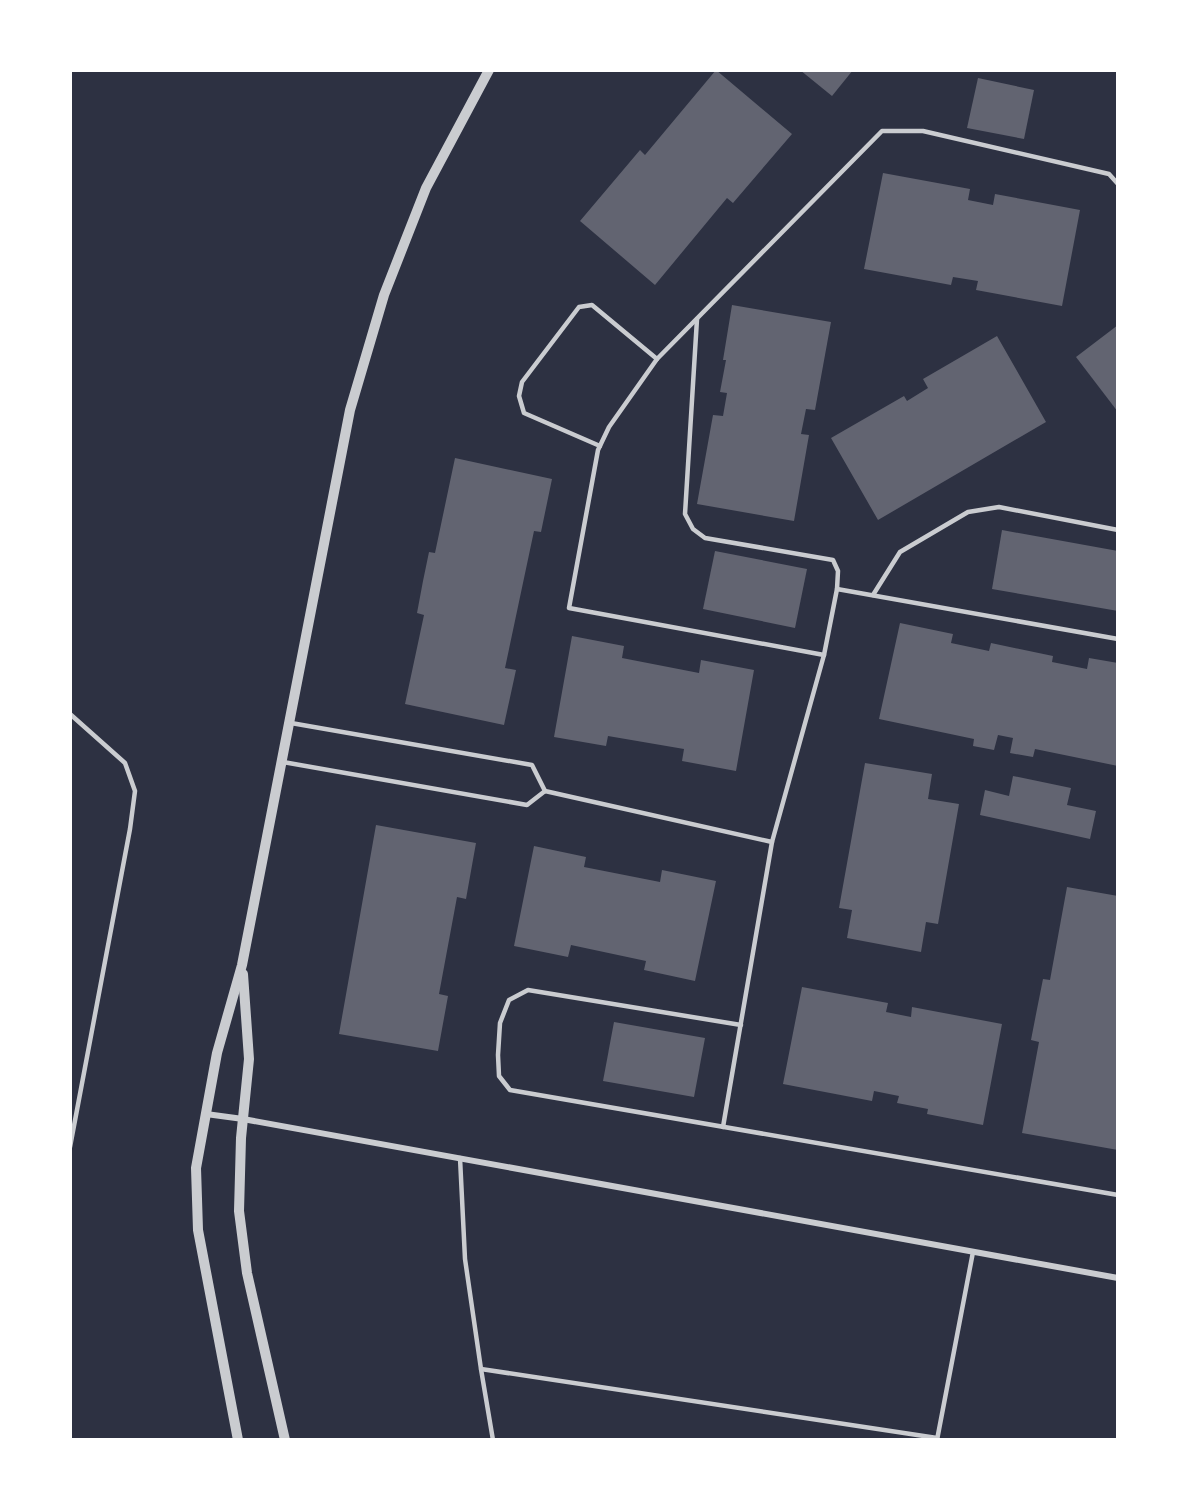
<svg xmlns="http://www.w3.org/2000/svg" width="1188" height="1510" font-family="'PT Sans',sans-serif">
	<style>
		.building { fill: #626471 }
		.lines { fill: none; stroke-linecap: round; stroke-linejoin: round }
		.service { stroke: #caccd0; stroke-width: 4.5 }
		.minor { stroke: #caccd0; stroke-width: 6 }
		.tertiary { stroke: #caccd0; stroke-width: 10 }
	</style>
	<rect width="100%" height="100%" fill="#2d3142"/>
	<g class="building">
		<path d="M716 70 792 134 733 203 727 198 655 285 580 221 640 150 645 155Z"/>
		<path d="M800 70H853L832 96Z"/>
		<path d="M978 78 1034 90 1024 139 967 128Z"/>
		<path d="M883 173 970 189 968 200 993 205 995 194 1080 210 1062 306 976 290 978 281 953 277 951 285 864 269Z"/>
		<path d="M732 305 831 322 815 410 806 409 801 434 809 435 794 521 697 504 713 415 723 416 727 393 720 392 726 360H723Z"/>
		<path d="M1118 325V412L1076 357Z"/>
		<path d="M997 336 1046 422 878 520 831 438 904 396 907 401 928 388 923 379Z"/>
		<path d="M455 458 552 479 541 532 534 531 505 668 516 670 504 725 405 704 424 615 417 613 423 581 429 552 435 553Z"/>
		<path d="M1002 530 1118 551V611L992 589Z"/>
		<path d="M715 551 807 569 795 628 703 609Z"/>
		<path d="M900 623 953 634 951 643 989 651 991 643 1053 656 1052 662 1087 669 1089 658 1118 663V766L1035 749 1033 757 1010 753 1013 738 998 735 994 750 973 746 974 739 879 719Z"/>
		<path d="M572 636 624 646 622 658 699 673 701 660 754 670 736 771 682 761 684 749 608 736 606 746 554 737Z"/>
		<path d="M865 763 932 774 928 799 959 804 938 924 926 922 921 952 847 938 852 910 839 908Z"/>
		<path d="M1013 776 1071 788 1067 805 1096 811 1090 839 980 815 985 790 1009 796Z"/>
		<path d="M376 825 476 843 466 899 457 897 439 994 448 996 438 1051 339 1034Z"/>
		<path d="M534 846 586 857 584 867 660 882 662 870 716 881 695 981 644 970 646 961 571 945 568 957 514 946Z"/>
		<path d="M1067 887 1118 896V1150L1022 1133 1039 1042 1031 1040 1037 1009 1043 979 1050 980Z"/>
		<path d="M802 987 888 1003 886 1012 911 1017 912 1007 1002 1024 983 1125 927 1114 928 1109 897 1103 899 1096 874 1091 872 1101 783 1084Z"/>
		<path d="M614 1022 705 1038 694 1097 603 1081Z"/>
	</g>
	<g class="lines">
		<g class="service">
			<path d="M697 319 685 514 693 529 705 538 833 560 838 571 837 589"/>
			<path d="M600 446 524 413 519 396 522 382 579 307 592 305 657 359"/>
			<path d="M873 595 900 552 968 512 999 507 1118 530"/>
			<path d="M824 655 569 608 598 450 609 427 657 359 882 131H923L1109 174 1118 184"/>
			<path d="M70 714 125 763 135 791 130 829 70 1147"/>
			<path d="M291 723 532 765 545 791"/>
			<path d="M283 762 527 805 545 791"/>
			<path d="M545 791 772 842"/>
			<path d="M741 1025 528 990 509 1000 500 1023 498 1055 499 1076 510 1090 1118 1195"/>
			<path d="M723 1127 772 842 824 655 837 589 1118 639"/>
			<path d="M460 1158 465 1259 481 1369 937 1438"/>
			<path d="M481 1369 493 1440"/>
			<path d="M937 1440 973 1252"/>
		</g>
		<path class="minor" d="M206 1114 243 1119 1118 1278"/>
		<g class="tertiary">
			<path d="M243 974 249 1059 241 1138 239 1211 247 1273 285 1440"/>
			<path d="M238 1440 198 1230 196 1168 217 1053 242 965 350 410 384 295 426 188 489 70"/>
		</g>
	</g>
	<rect width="1188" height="1510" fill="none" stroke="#ffffff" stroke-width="144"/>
</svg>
